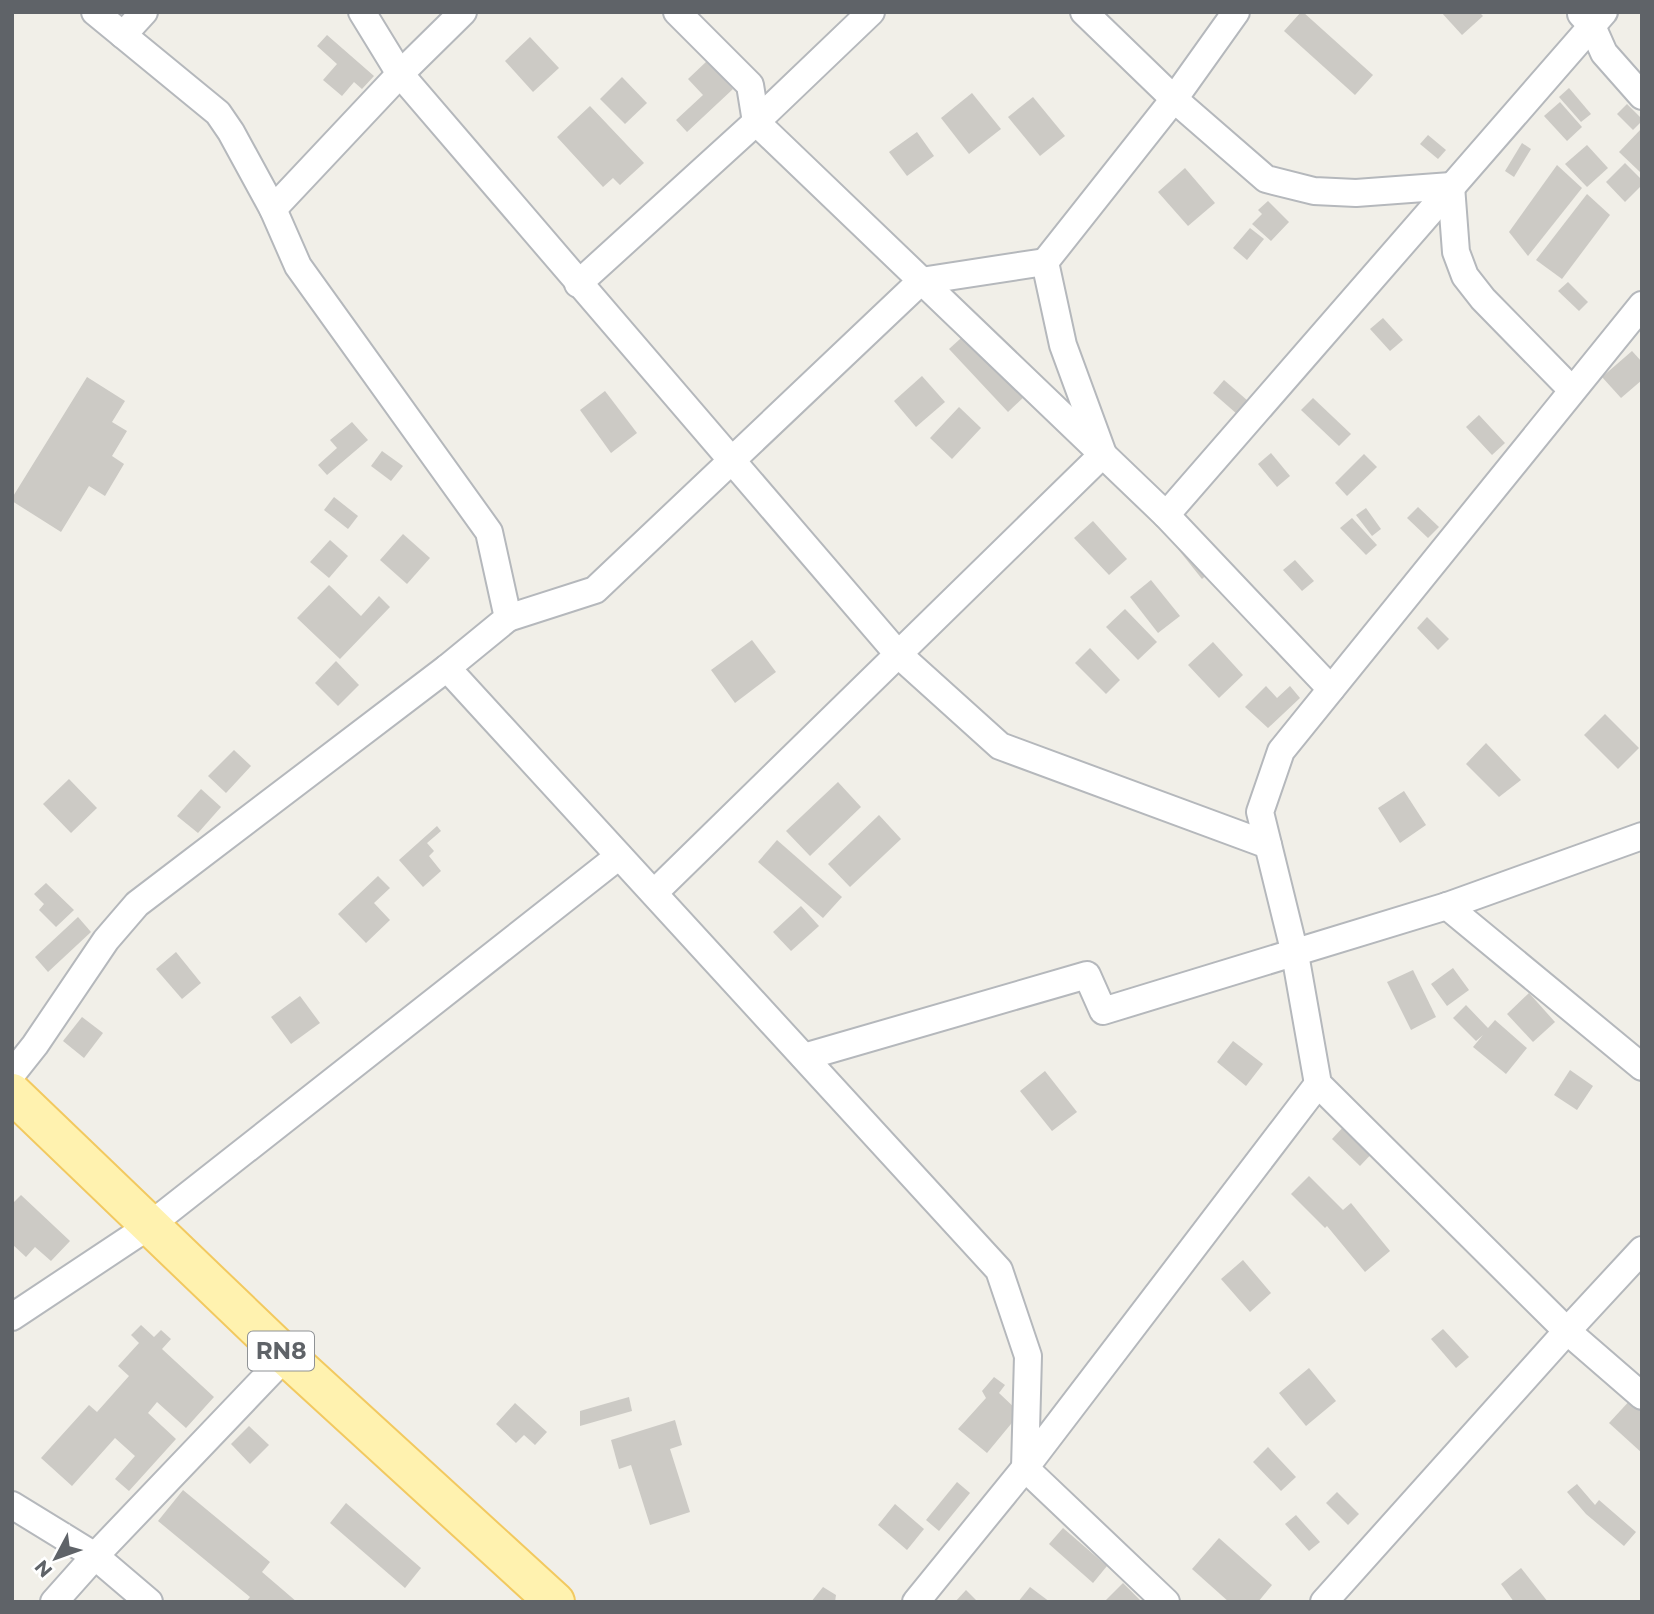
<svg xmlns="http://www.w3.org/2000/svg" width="1654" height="1614" font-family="Montserrat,sans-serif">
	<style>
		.building { fill: #cccac5 }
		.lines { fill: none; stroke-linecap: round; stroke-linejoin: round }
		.minor-casing { stroke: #b5b8bc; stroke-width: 30 }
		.primary-casing { stroke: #f2c960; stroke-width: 42 }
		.minor { stroke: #fff; stroke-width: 26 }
		.primary { stroke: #fff2af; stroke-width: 38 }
		.labels { text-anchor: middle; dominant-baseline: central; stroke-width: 7; stroke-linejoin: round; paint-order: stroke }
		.shield { fill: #fff; stroke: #8f9295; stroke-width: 2 }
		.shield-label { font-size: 23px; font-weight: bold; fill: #5f6368 }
	</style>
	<rect width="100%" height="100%" fill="#f1efe8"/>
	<g class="building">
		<path d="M1301 12H1303L1373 75 1355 95 1284 31Z"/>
		<path d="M1441 12H1479L1483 16 1462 35Z"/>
		<path d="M327 35 374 76 362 89 354 82 342 96 323 80 337 64 317 46Z"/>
		<path d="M530 37 559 68 533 92 505 61Z"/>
		<path d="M707 61 733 89 687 132 676 120 703 95 688 79Z"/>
		<path d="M622 77 647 103 625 124 600 99Z"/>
		<path d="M1569 88 1591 114 1581 122 1559 97Z"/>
		<path d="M972 93 1001 129 969 154 941 118Z"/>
		<path d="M1033 97 1065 136 1040 156 1008 117Z"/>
		<path d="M1560 102 1582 127 1567 141 1544 116Z"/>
		<path d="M1627 104 1642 119V121L1633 130 1617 114Z"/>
		<path d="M590 106 644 163 620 185 613 178 603 187 557 137Z"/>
		<path d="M1642 128V170L1640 172 1619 152Z"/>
		<path d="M917 132 934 156 907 176 889 152Z"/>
		<path d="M1428 135 1446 150 1438 159 1420 144Z"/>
		<path d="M1522 143 1531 149 1514 177 1505 171Z"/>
		<path d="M1587 145 1608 168 1587 187 1565 164Z"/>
		<path d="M1625 163 1642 180V185L1625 202 1606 182Z"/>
		<path d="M1557 165 1582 188 1528 256 1509 232Z"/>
		<path d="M1185 168 1215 203 1188 226 1158 192Z"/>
		<path d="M1587 194 1610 215 1562 279 1536 260Z"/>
		<path d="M1268 201 1289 222 1271 241 1252 224 1262 214 1258 210Z"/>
		<path d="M1250 228 1264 239 1247 260 1233 248Z"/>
		<path d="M1568 282 1588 302 1579 311 1558 291Z"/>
		<path d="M1383 318 1403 340 1390 351 1370 329Z"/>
		<path d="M971 329 1029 392 1008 412 949 349Z"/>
		<path d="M1632 351 1642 362V380L1621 398 1602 377Z"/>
		<path d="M922 376 945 402 916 427 894 401Z"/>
		<path d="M87 377 125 401 112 422 127 431 112 456 124 464 105 496 89 486 61 532 12 501V498Z"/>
		<path d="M1224 380 1248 401 1237 414 1213 393Z"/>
		<path d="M605 391 637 433 611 453 580 410Z"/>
		<path d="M1313 398 1351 434 1339 446 1301 410Z"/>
		<path d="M959 407 981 428 952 459 930 438Z"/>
		<path d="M1479 415 1505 443 1492 455 1466 427Z"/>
		<path d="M352 422 368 440 327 475 318 465 337 448 330 440Z"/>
		<path d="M382 451 403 466 391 481 371 466Z"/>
		<path d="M1271 453 1290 476 1277 487 1258 464Z"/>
		<path d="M1364 454 1377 467 1347 496 1335 483Z"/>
		<path d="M334 497 358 516 348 529 324 510Z"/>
		<path d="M1418 507 1439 527 1428 538 1407 518Z"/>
		<path d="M1366 508 1381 529 1372 536 1356 515Z"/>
		<path d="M1352 518 1377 545 1366 555 1340 528Z"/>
		<path d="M1093 521 1127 559 1109 575 1074 538Z"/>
		<path d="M403 534 430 558 407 584 380 560Z"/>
		<path d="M330 540 348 556 329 578 310 562Z"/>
		<path d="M1188 541 1212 570 1202 579 1178 549Z"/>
		<path d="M1295 560 1314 581 1302 591 1283 570Z"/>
		<path d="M1151 580 1180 616 1158 633 1130 597Z"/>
		<path d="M329 585 361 616 379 596 390 607 340 659 297 618Z"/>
		<path d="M1125 609 1157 642 1138 660 1106 627Z"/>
		<path d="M1427 617 1449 639 1438 650 1417 628Z"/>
		<path d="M752 640 776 672 735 703 711 670Z"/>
		<path d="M1213 642 1243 675 1219 698 1188 665Z"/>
		<path d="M1090 648 1120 680 1106 694 1075 663Z"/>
		<path d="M336 661 359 685 338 706 315 683Z"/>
		<path d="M1266 686 1277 698 1290 686 1300 698 1268 728 1245 707Z"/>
		<path d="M1605 714 1639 748 1618 769 1584 735Z"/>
		<path d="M1486 743 1521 780 1499 797 1466 764Z"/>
		<path d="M234 750 251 766 226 793 208 776Z"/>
		<path d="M69 779 97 808 71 833 43 804Z"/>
		<path d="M838 782 861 807 810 856 786 831Z"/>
		<path d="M201 789 221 807 198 833 177 816Z"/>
		<path d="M1404 791 1426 825 1400 843 1378 808Z"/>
		<path d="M879 815 901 839 850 887 828 864Z"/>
		<path d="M437 826 441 831 427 843 434 851 429 856 441 871 423 887 399 860Z"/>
		<path d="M777 840 842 897 823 918 758 862Z"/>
		<path d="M378 876 390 888 374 903 390 920 366 943 338 914Z"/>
		<path d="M46 883 74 910 56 927 39 910 44 904 34 894Z"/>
		<path d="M801 906 819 926 791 951 773 932Z"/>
		<path d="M78 917 91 932 48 972 35 957Z"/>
		<path d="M176 952 201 983 182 999 156 969Z"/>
		<path d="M1453 968 1469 990 1447 1006 1431 984Z"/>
		<path d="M1413 970 1436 1017 1411 1030 1387 982Z"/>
		<path d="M1529 993 1555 1022 1533 1042 1507 1014Z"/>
		<path d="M300 996 320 1023 291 1044 271 1017Z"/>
		<path d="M1466 1005 1488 1028 1495 1020 1527 1048 1506 1074 1473 1047 1483 1035 1476 1041 1453 1018Z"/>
		<path d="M82 1017 103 1033 84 1058 63 1041Z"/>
		<path d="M1233 1041 1263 1064 1246 1086 1217 1062Z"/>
		<path d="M1570 1070 1593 1086 1577 1110 1554 1095Z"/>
		<path d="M1045 1071 1077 1112 1052 1131 1020 1091Z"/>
		<path d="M1348 1122 1376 1149 1360 1166 1332 1139Z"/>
		<path d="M1309 1176 1343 1210 1351 1203 1390 1251 1365 1272 1327 1226 1325 1228 1291 1194Z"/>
		<path d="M21 1195 70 1241 51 1261 35 1247 26 1257 12 1244V1204Z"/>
		<path d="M1243 1260 1271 1293 1250 1312 1221 1279Z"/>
		<path d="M141 1325 154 1337 161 1330 171 1339 162 1349 214 1397 186 1428 157 1402 148 1413 176 1439 129 1491 115 1479 135 1456 115 1438 72 1486 41 1458 89 1405 97 1412 129 1376 118 1366 139 1343 131 1335Z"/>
		<path d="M1443 1329 1469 1357 1456 1368 1431 1339Z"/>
		<path d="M1309 1368 1336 1401 1306 1426 1279 1393Z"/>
		<path d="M994 1377 1005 1385 999 1393 1020 1413 987 1453 958 1429 986 1398 982 1391Z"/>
		<path d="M629 1397 632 1411 580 1426V1411Z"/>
		<path d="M1633 1397 1642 1405V1453L1609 1423Z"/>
		<path d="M515 1403 547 1432 535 1445 524 1435 516 1443 496 1424Z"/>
		<path d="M675 1420 682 1445 670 1449 690 1512 650 1525 631 1465 619 1469 611 1440Z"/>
		<path d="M249 1426 269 1445 250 1464 231 1444Z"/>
		<path d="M1268 1447 1296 1477 1281 1491 1253 1462Z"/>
		<path d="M957 1482 970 1493 939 1531 926 1520Z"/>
		<path d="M1577 1484 1595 1505 1599 1500 1636 1532 1624 1546 1586 1514 1567 1492Z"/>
		<path d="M183 1490 270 1562 262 1572 297 1602H246L250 1597 158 1521Z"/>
		<path d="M1337 1492 1359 1514 1348 1525 1326 1503Z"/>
		<path d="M346 1503 421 1568 405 1588 330 1523Z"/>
		<path d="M895 1504 924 1529 907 1550 878 1525Z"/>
		<path d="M1296 1515 1320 1542 1309 1551 1285 1524Z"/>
		<path d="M1063 1528 1107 1566 1093 1583 1049 1544Z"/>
		<path d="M1219 1538 1272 1585 1258 1602H1229L1192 1569Z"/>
		<path d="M1521 1568 1548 1602H1514L1501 1584Z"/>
		<path d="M1123 1583 1142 1602H1108L1106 1600Z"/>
		<path d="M823 1587 836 1595 835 1602H811Z"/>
		<path d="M1030 1587 1050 1602H1018Z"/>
		<path d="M966 1590 978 1602H955Z"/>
	</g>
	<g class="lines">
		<defs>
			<g id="minor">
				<path d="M362 12 400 74 898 654 1000 746 1268 845"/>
				<path d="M677 12 750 85 756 122 1166 515 1331 689"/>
				<path d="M1084 12 1174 99 1266 179 1314 191 1356 193 1451 186 1456 252 1465 276 1483 299 1572 390"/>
				<path d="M1581 14 1592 26 1604 53 1642 96"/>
				<path d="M123 35 144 12"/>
				<path d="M273 209 400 74 463 12"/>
				<path d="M578 284 756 122 871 12"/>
				<path d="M1642 305 1281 751 1260 812 1295 954 1318 1084 1567 1331 1642 1396"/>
				<path d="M1166 515 1604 12"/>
				<path d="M508 618 595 590 921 281 1045 262"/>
				<path d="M447 668 999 1270 1028 1356 1025 1468 1166 1602"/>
				<path d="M654 893 1103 454 1063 345 1045 262 1174 99 1236 12"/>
				<path d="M1447 906 1642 1067"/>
				<path d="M804 1057 1087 975 1103 1011 1447 906 1642 836"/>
				<path d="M12 1074 35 1045 106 940 137 904 447 668 508 618 489 532 298 266 273 209 231 132 218 113 95 12"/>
				<path d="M12 1317 149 1226 619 856"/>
				<path d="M12 1505 95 1556 149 1602"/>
				<path d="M54 1602 95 1556 286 1356"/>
				<path d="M916 1602 1025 1468 1318 1084"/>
				<path d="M1324 1602 1567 1331 1642 1250"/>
			</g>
			<path id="primary" d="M12 1093 286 1356 555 1602"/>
		</defs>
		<use href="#minor" class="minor-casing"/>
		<use href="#primary" class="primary-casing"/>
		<use href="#minor" class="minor"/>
		<use href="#primary" class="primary"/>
	</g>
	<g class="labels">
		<rect class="shield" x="248" y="1331.5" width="66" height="39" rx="5"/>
		<g class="shield-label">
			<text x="281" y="1351">RN8</text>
		</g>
	</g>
	<rect width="1654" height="1614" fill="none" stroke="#5f6368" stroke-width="28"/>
	<g transform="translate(56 1558) rotate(229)" stroke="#ffffff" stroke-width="5" paint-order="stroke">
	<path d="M0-5L12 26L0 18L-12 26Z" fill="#5f6368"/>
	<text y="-10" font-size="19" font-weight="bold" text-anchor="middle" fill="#5f6368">N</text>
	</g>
</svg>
